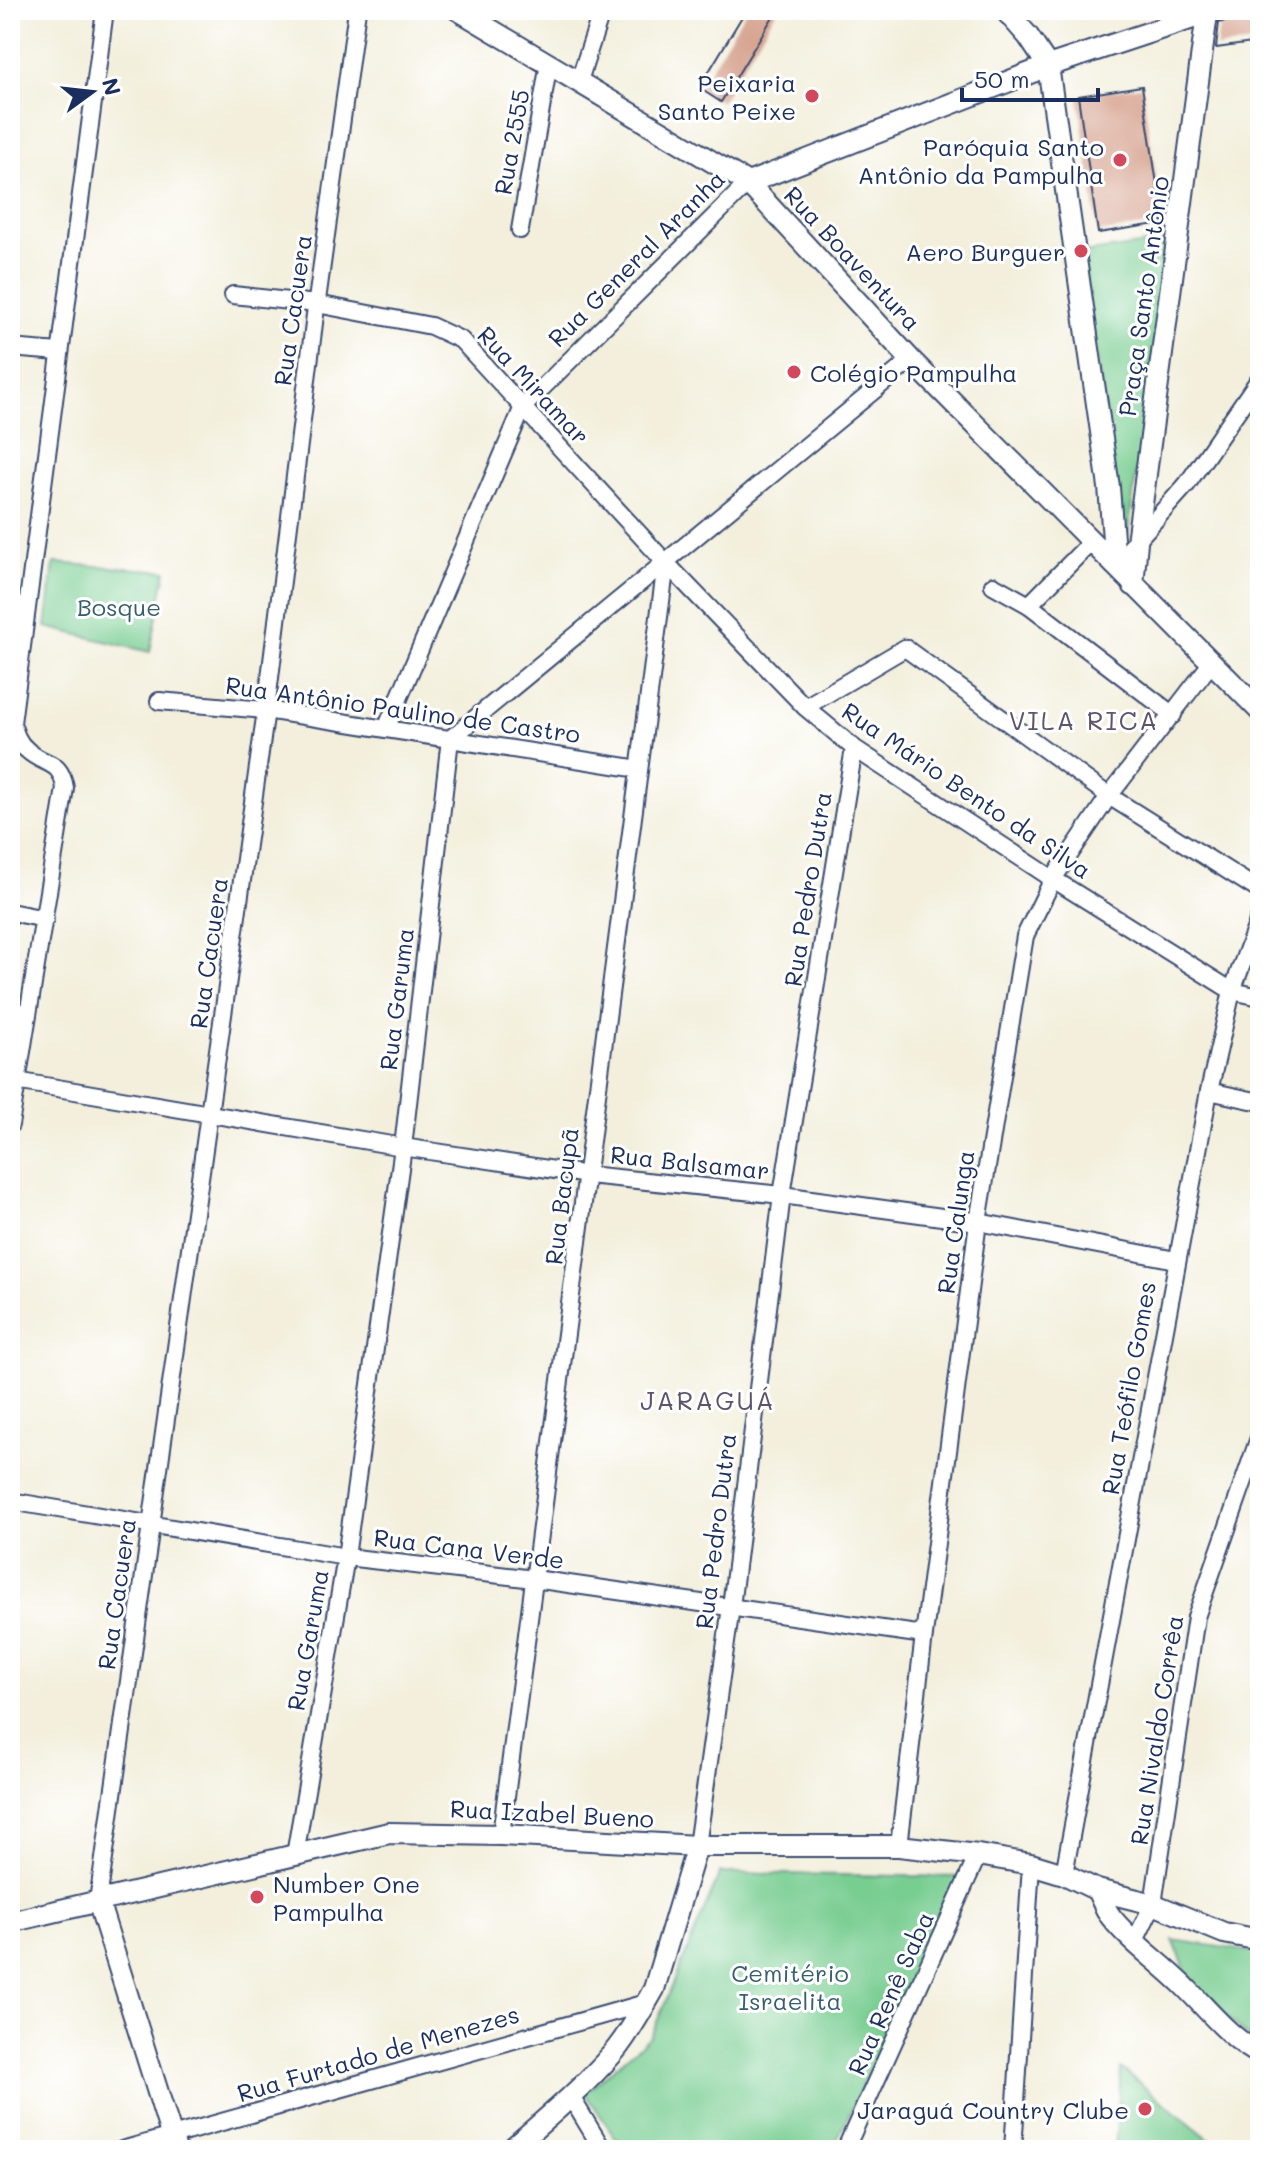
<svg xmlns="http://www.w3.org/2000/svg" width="1270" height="2160" font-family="Mali,sans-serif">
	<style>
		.green { fill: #78cd91; stroke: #4a7e78; stroke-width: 2 }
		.building { fill: #d19882 }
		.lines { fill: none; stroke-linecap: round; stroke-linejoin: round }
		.minor-casing { stroke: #3b4c71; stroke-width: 20 }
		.tertiary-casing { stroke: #3b4c71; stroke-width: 24 }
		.minor { stroke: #fff; stroke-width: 16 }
		.tertiary { stroke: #fff; stroke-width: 20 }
		.poi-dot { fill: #d1495b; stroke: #fff; stroke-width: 3 }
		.labels { text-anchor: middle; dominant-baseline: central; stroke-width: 6; stroke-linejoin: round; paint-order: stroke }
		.poi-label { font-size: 24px; fill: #1b2f5e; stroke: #fff; text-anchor: end }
		.street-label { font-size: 24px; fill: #1b2f5e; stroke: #fff }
		.park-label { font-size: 24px; fill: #375e6d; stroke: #fff }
		.neighbourhood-label { font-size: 26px; letter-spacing: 2px; fill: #5b546b; stroke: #fff }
	</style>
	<rect width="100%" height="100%" fill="#fff"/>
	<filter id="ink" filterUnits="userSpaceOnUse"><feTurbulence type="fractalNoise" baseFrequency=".0125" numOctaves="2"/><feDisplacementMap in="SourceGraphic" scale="16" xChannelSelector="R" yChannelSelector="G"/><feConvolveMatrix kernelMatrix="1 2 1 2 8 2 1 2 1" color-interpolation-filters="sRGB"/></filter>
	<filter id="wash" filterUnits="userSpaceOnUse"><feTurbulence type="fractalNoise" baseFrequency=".006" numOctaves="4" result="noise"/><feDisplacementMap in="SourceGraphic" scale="32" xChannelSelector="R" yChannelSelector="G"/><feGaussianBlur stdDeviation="1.8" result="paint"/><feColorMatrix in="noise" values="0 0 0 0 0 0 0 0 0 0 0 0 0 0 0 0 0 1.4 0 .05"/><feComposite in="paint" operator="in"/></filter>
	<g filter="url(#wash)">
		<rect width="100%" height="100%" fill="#f3efdc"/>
		<g class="green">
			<path d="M1169 241 1125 554 1082 253Z"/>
			<path d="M54 563 166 571 150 652 46 627Z"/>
			<path d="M720 1873 961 1877 832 2150H624L585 2093 651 2036Z"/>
			<path d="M1173 1940 1260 1953V2048L1191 1983Z"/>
			<path d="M1121 2068 1223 2150H1115Z"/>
		</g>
		<g id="blocks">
			<g class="building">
				<path d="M746 10H777L721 102 699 88Z"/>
				<path d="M1255 10H1260V42L1216 48 1219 23Z"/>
				<path d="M1142 86 1163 223 1098 233 1078 96Z"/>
			</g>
		</g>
	</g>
	<g filter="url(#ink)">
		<use href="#blocks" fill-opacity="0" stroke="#3b4c71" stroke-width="2"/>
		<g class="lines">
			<defs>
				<g id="minor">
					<path d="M579 81 602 10"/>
					<path d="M520 230 549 63"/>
					<path d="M233 295 317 304 431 326 461 340 666 563 805 707 854 748 1053 879 1232 991 1260 997"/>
					<path d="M10 348 59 352"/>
					<path d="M1115 565 1187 484 1260 378"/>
					<path d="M993 585 1029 605 1173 715"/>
					<path d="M1029 605 1092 541"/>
					<path d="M159 701 266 710 639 769"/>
					<path d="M805 707 905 648 1109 796 1260 891"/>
					<path d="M386 729 523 407 748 183"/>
					<path d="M10 912 45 919"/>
					<path d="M10 1080 403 1147 588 1175 782 1195 978 1222 1176 1260"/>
					<path d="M1209 1091 1260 1102"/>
					<path d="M10 1125 65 788C60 758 45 767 27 750 18 743 15 733 12 723L105 10"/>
					<path d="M10 1501 346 1557 534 1579 924 1635"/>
					<path d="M501 1835 666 563"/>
					<path d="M697 1846 731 1607 782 1195 854 748"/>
					<path d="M899 1846 924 1635 978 1222 1025 936 1053 879 1109 796 1212 662"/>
					<path d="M295 1855 346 1557 403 1147 450 739 911 360"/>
					<path d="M1064 1874 1209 1091 1232 991 1260 916"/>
					<path d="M98 1901 266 710 315 315 357 10"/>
					<path d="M1135 1941 1153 1904 1196 1617 1260 1435"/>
					<path d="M571 2097 603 2150"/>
					<path d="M122 2150 646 2003"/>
					<path d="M845 2150 978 1855"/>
					<path d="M1013 2150 1031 1864"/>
				</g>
				<g id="tertiary">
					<path d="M458 10 748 183 911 360 1260 711"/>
					<path d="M1005 10 1028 36 1048 66 1109 487 1115 565"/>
					<path d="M748 183 1048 66 1217 10"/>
					<path d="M1133 585 1137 542 1207 14"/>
					<path d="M1097 1890C1101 1898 1105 1909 1111 1917 1132 1944 1163 1964 1187 1989 1210 2012 1231 2039 1260 2054"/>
					<path d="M98 1901 176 2150"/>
					<path d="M10 1922 389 1833 501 1835 697 1846H899L978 1855 1031 1864 1064 1874 1097 1890 1153 1904 1224 1933 1260 1940"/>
					<path d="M510 2150C546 2119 583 2088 614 2052 629 2034 642 2010 654 1989L697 1846"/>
				</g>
			</defs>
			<use href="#minor" class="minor-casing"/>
			<use href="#tertiary" class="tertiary-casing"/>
			<use href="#minor" class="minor"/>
			<use href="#tertiary" class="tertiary"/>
		</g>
	</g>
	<g class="poi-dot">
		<circle cx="812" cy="96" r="8"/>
		<circle cx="1120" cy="160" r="8"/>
		<circle cx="1081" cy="251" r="8"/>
		<circle cx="794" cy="372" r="8"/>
		<circle cx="257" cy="1897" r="8"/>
		<circle cx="1145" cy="2109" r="8"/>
	</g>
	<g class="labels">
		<g class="poi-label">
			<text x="796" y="82">Peixaria<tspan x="796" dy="28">Santo Peixe</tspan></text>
			<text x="1104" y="146">Paróquia Santo<tspan x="1104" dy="28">Antônio da Pampulha</tspan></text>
			<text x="1065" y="251">Aero Burguer</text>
			<text x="810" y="372" text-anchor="start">Colégio Pampulha</text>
			<text x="273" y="1883" text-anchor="start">Number One<tspan x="273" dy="28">Pampulha</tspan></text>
			<text x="1129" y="2109">Jaraguá Country Clube</text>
		</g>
		<g class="street-label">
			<text transform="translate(511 142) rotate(-80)">Rua 2555</text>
			<text transform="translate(636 258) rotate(-45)">Rua General Aranha</text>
			<text transform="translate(853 258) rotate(47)">Rua Boaventura</text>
			<text transform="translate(1143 296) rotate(-82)">Praça Santo Antônio</text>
			<text transform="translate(292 310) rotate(-82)">Rua Cacuera</text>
			<text transform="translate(534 385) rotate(47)">Rua Miramar</text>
			<text transform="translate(403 709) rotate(8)">Rua Antônio Paulino de Castro</text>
			<text transform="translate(967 790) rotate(34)">Rua Mário Bento da Silva</text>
			<text transform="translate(807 889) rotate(-81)">Rua Pedro Dutra</text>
			<text transform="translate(208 953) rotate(-82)">Rua Cacuera</text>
			<text transform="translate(396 999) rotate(-83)">Rua Garuma</text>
			<text transform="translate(690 1162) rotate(6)">Rua Balsamar</text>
			<text transform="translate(561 1196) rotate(-83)">Rua Bacupã</text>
			<text transform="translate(955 1222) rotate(-82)">Rua Calunga</text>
			<text transform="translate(1128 1388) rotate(-80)">Rua Teófilo Gomes</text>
			<text transform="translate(715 1531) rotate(-83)">Rua Pedro Dutra</text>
			<text transform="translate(469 1548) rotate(7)">Rua Cana Verde</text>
			<text transform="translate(116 1594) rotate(-82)">Rua Cacuera</text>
			<text transform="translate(307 1640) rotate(-80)">Rua Garuma</text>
			<text transform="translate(1156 1730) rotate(-81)">Rua Nivaldo Corrêa</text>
			<text transform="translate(552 1813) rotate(3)">Rua Izabel Bueno</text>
			<text transform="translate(890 1993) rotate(-66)">Rua Renê Saba</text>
			<text transform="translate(378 2053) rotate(-16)">Rua Furtado de Menezes</text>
		</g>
		<g class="park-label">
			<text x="119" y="606">Bosque</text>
			<text x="790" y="1972">Cemitério<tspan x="790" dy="28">Israelita</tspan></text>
		</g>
		<g class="neighbourhood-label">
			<text x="1084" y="720">VILA RICA</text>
			<text x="708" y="1400">JARAGUÁ</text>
		</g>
	</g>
	<rect width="1270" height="2160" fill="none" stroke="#fff" stroke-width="40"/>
	<g transform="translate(92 92) rotate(75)" stroke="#ffffff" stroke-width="6" paint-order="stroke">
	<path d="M0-6L14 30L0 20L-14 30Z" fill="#1b2f5e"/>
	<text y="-12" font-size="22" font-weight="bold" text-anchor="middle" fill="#1b2f5e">N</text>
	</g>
	<path d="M962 88v12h136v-12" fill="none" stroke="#1b2f5e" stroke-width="4"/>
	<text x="974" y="88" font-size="24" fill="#1b2f5e" stroke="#ffffff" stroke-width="6" paint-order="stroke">50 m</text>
</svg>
